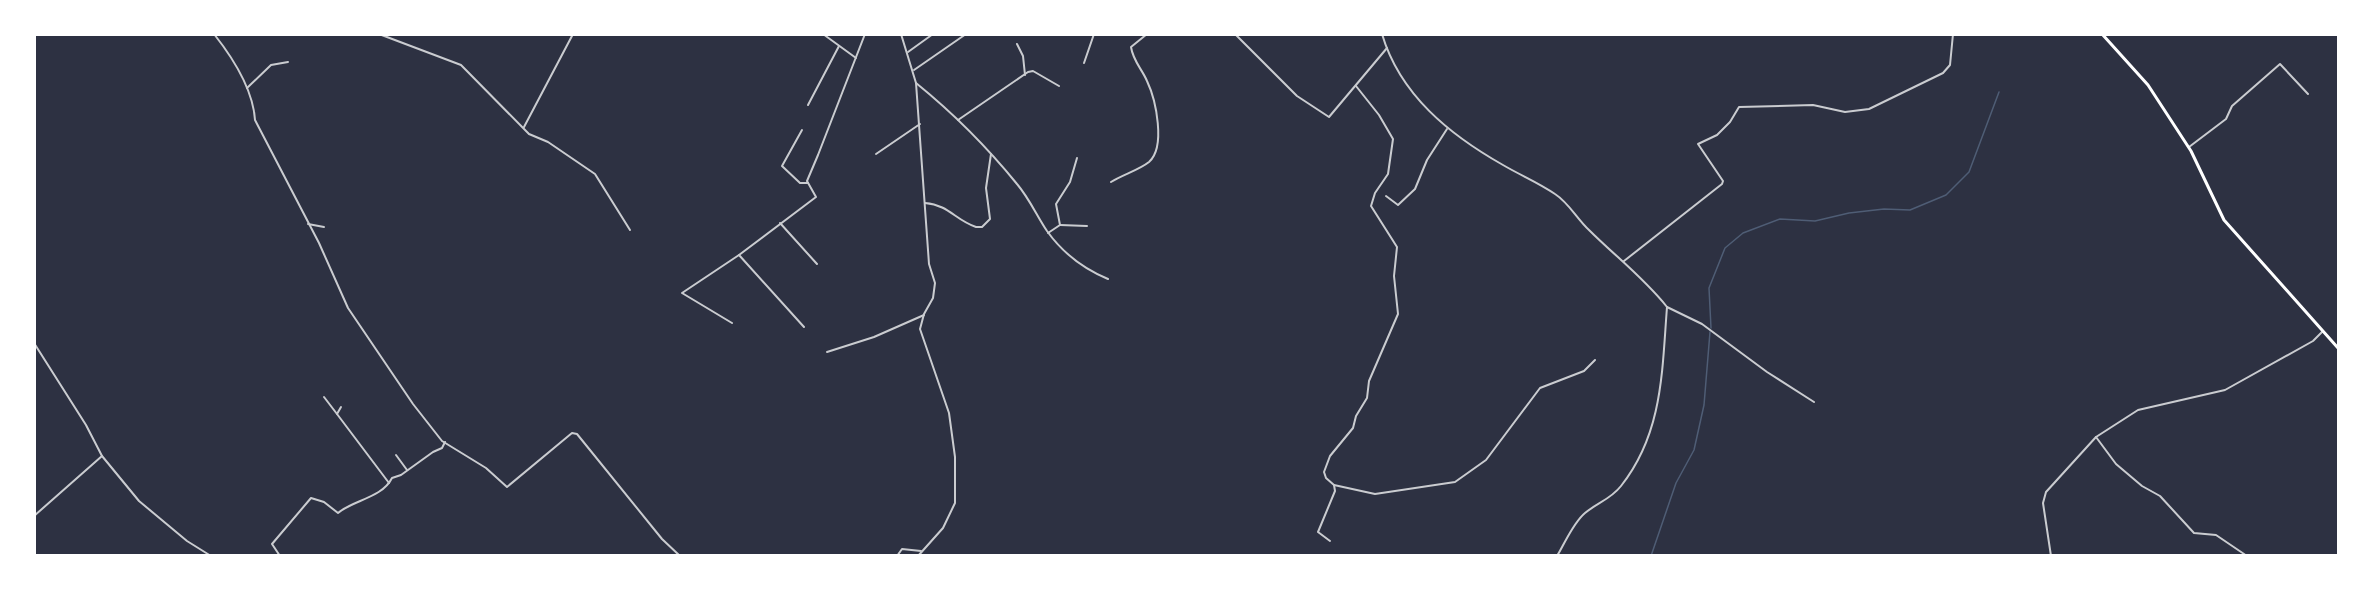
<svg xmlns="http://www.w3.org/2000/svg" width="2373" height="590" font-family="'Exo 2',sans-serif">
	<style>
		.lines { fill: none; stroke-linecap: round; stroke-linejoin: round }
		.stream { stroke: #4f5d75; stroke-width: 1.5 }
		.minor { stroke: #caccd0; stroke-width: 2 }
		.primary { stroke: #fff; stroke-width: 3 }
	</style>
	<rect width="100%" height="100%" fill="#2d3142"/>
	<g class="lines">
		<g class="stream">
			<path d="M1711 328 1709 288 1725 248 1743 233 1780 219 1815 221 1849 213 1884 209 1910 210 1946 195 1969 172 1999 92"/>
			<path d="M1651 556 1676 483 1694 450 1704 405 1710 332"/>
		</g>
		<g class="minor">
			<path d="M214 34C233 58 253 90 255 120L319 243 348 308 413 404 442 441 486 468 507 487 572 433 577 434 662 539 680 556"/>
			<path d="M379 34 461 65 529 134 548 142 595 174 630 230"/>
			<path d="M823 34 856 58"/>
			<path d="M901 34 916 83 929 264 935 283 933 298 924 314 920 329 949 413 955 457V503L943 528 918 556"/>
			<path d="M1235 34 1297 96 1329 117 1387 48"/>
			<path d="M1382 34C1400 95 1450 135 1503 165 1520 175 1539 183 1555 194 1569 203 1577 219 1589 230 1615 256 1644 278 1667 307 1662 371 1663 433 1621 486 1611 499 1597 503 1585 513 1573 523 1565 543 1557 556"/>
			<path d="M1017 44 1023 56 1025 75"/>
			<path d="M908 52 933 34"/>
			<path d="M1084 63 1094 34"/>
			<path d="M914 70 966 34"/>
			<path d="M916 83C953 113 987 147 1017 184 1029 198 1037 216 1047 231 1062 252 1084 269 1108 279"/>
			<path d="M247 88 271 65 288 62"/>
			<path d="M808 105 839 46"/>
			<path d="M958 120 1028 72 1033 71 1059 86"/>
			<path d="M524 127 573 34"/>
			<path d="M802 130 782 166 800 183H808"/>
			<path d="M2189 147 2226 119 2232 106 2280 64 2308 94"/>
			<path d="M876 154 920 124"/>
			<path d="M1111 182C1122 175 1139 170 1149 162 1166 147 1156 100 1147 81 1142 69 1133 61 1131 47L1147 34"/>
			<path d="M1386 196 1398 205 1415 189 1427 160 1447 129"/>
			<path d="M925 203C949 205 955 220 976 227H982L990 219 986 188 991 154"/>
			<path d="M780 223 817 264"/>
			<path d="M308 224 324 227"/>
			<path d="M1060 225 1087 226"/>
			<path d="M1048 233 1060 225 1056 204 1070 182 1077 158"/>
			<path d="M739 255 804 327"/>
			<path d="M1624 261 1722 184 1723 181 1698 144 1717 135 1730 122 1739 107 1813 105 1845 112 1869 109 1943 73 1950 65 1953 34"/>
			<path d="M1667 307 1702 324 1767 372 1814 402"/>
			<path d="M732 323 682 293 739 255 816 197 807 181 818 155 865 34"/>
			<path d="M34 343 86 425 102 456 139 501 187 541 211 556"/>
			<path d="M827 352 874 337 924 315"/>
			<path d="M324 397 337 414"/>
			<path d="M341 407 337 414 389 483"/>
			<path d="M2096 437 2116 464 2142 486 2160 496 2194 533 2216 535 2247 556"/>
			<path d="M396 455 407 470"/>
			<path d="M1334 485 1375 494 1455 482 1486 460 1540 388 1584 371 1595 360"/>
			<path d="M34 516 102 456"/>
			<path d="M1330 541 1318 532 1335 491 1334 485 1326 478 1324 472 1330 456 1353 428 1356 416 1367 398 1369 381 1398 314 1394 276 1397 247 1371 206 1375 193 1388 174 1393 139 1379 115 1356 86"/>
			<path d="M280 556 272 544 311 498 324 502 338 513C353 500 382 498 392 478L401 475 433 452 442 448 445 442"/>
			<path d="M897 556 902 549 921 551"/>
			<path d="M2051 556 2043 503 2046 492 2096 437 2138 410 2225 390 2313 341 2323 331"/>
		</g>
		<path class="primary" d="M2102 34 2148 85 2191 151 2224 220 2338 348"/>
	</g>
	<rect width="2373" height="590" fill="none" stroke="#ffffff" stroke-width="72"/>
</svg>
